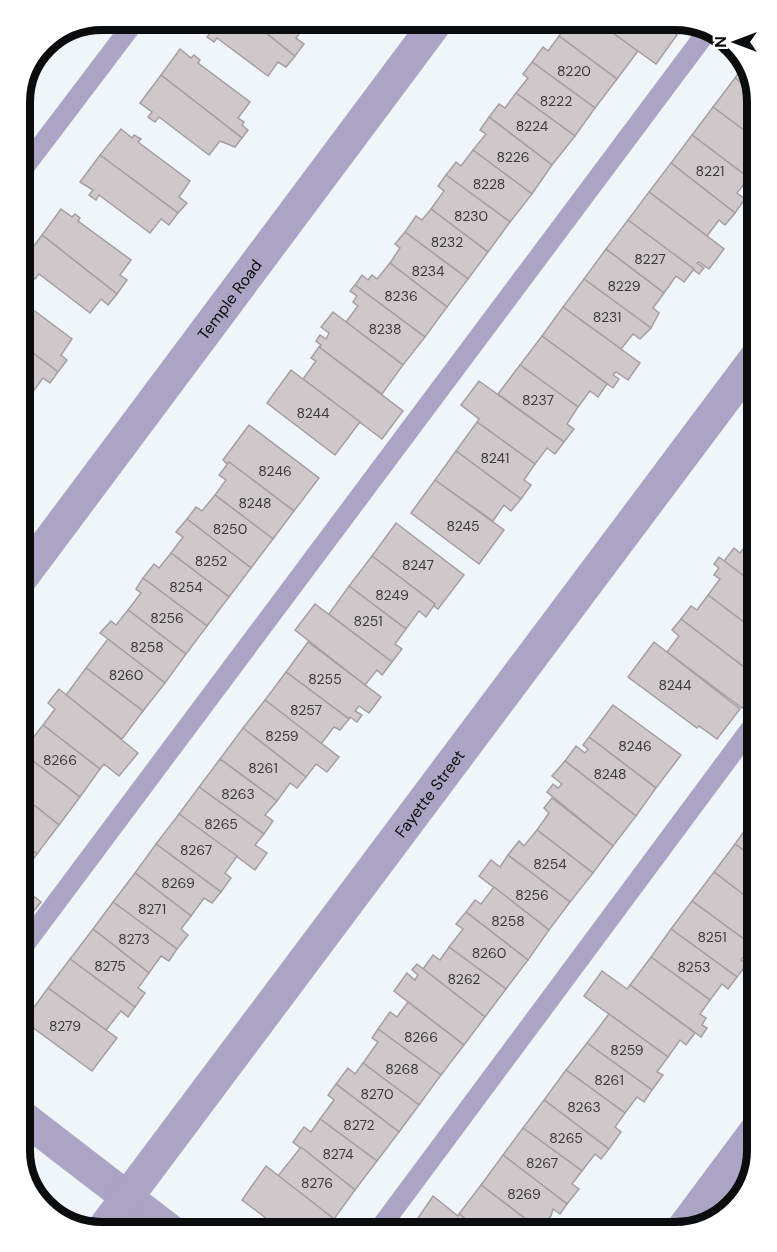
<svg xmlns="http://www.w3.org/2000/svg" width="777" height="1252" font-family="'DM Sans',sans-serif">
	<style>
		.building { fill: #cfc8cb; stroke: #a59ea1; stroke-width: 1.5 }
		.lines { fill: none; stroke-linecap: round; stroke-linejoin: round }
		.lane { stroke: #aca4c4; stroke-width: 20 }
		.street { stroke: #aca4c4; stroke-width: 33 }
		.labels { text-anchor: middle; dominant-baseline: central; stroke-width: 5; stroke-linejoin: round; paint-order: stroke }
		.number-label { font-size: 14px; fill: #3b3b3c }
		.street-label { font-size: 16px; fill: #0a0c0d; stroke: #fff }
		.rim { fill: none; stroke: #0a0c0d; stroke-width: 8 }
	</style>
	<rect width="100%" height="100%" fill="#f0f5fa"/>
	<g class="building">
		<path d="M202 20H250L295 56 286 67 278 62 268 76 217 38 214 42 207 37 210 33 199 24Z"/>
		<path d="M250 20H305L308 22 296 38 304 44 295 56Z"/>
		<path d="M562 20H595L638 51 617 79 559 36 567 24Z"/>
		<path d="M595 20H656L677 35 656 64Z"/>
		<path d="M61 36 38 68 34 65 44 43Z"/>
		<path d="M559 36 617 79 595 108 532 62 543 47 548 51Z"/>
		<path d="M180 49 191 58 194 55 200 60 198 63 250 102 238 118 244 122 242 125 248 130 242 138 161 75Z"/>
		<path d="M532 62 595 108 575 136 516 93 528 78 523 74Z"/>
		<path d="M746 62 749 65 756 94 735 78Z"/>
		<path d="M161 75 242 138 235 147 220 141 209 155 159 117 155 122 148 117 152 112 140 103Z"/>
		<path d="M735 78 756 94 757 140 713 107Z"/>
		<path d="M516 93 575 136 552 165 489 117 499 104 505 108Z"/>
		<path d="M713 107 757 140V167L749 178 692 135Z"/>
		<path d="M489 117 552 165 532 194 473 150 486 134 480 130Z"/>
		<path d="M121 129 132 138 134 135 141 139 138 142 190 181 179 197 187 203 178 213 100 155Z"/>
		<path d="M692 135 749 178 737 193 745 199 735 213 671 163Z"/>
		<path d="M473 150 532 194 510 222 446 175 456 162 461 166Z"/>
		<path d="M100 155 178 213 169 225 161 219 150 233 99 195 96 200 89 195 93 190 80 182Z"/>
		<path d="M671 163 735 213 725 225 719 220 707 236 649 192Z"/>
		<path d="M446 175 510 222 488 252 431 209 444 191 438 186Z"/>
		<path d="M649 192 724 249 709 269 699 262 697 263 704 268 699 274 628 220Z"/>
		<path d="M61 209 72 217 75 214 80 218 78 221 131 260 120 275 127 280 117 294 42 235Z"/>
		<path d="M431 209 488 252 468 279 405 232 416 216 422 220Z"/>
		<path d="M628 220 694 269 684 282 676 276 664 293 606 249Z"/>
		<path d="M405 232 468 279 447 307 390 263 400 248 395 244Z"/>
		<path d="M42 235 117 294 108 305 101 299 90 313 39 274 35 279 29 274 32 270 22 262Z"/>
		<path d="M606 249 664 293 653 308 659 313 651 328 584 279Z"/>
		<path d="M390 263 447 307 425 337 355 285 362 275 368 280 372 275 377 279Z"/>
		<path d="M584 279 651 328 640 339 633 334 621 349 563 307Z"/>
		<path d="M355 285 425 337 403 365 346 322 358 306 353 302 357 296 350 291Z"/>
		<path d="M20 300 72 339 61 355 67 360 58 372 20 343Z"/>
		<path d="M563 307 640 363 628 380 616 372 613 375 619 379 613 388 542 336Z"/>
		<path d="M333 312 403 365 382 394 319 347 321 345 316 341 320 335 326 339 329 333 321 327Z"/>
		<path d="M542 336 607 384 598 397 590 391 578 407 520 365Z"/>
		<path d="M20 343 58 372 50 383 43 378 32 393 20 383Z"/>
		<path d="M319 347 403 411 382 439 303 379 316 361 311 358Z"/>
		<path d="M520 365 578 407 567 424 574 429 564 442 498 394Z"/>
		<path d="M291 370 360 422 335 455 267 403Z"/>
		<path d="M479 381 564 442 555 454 547 448 535 464 477 422 479 419 461 405Z"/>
		<path d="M477 422 535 464 524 480 531 485 521 499 456 451Z"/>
		<path d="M249 425 319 478 294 511 229 462 227 464 223 460Z"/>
		<path d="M456 451 521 499 511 511 504 505 493 521 435 480Z"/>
		<path d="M229 462 294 511 273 539 215 495 226 480 219 475Z"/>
		<path d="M435 480 504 530 479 564 411 513Z"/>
		<path d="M215 495 273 539 251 568 187 519 196 507 202 511Z"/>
		<path d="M187 519 251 568 229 597 171 553 183 537 176 532Z"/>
		<path d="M396 523 464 575 438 609 434 606 435 604 372 556Z"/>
		<path d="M752 538 757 543V586L724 561 734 548 740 553Z"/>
		<path d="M171 553 229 597 207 626 143 578 154 564 159 568Z"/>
		<path d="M372 556 435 604 426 617 419 611 406 629 349 586Z"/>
		<path d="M719 557 757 586V632L708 595 720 579 714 575 719 568 714 564Z"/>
		<path d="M143 578 207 626 186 654 128 610 141 593 136 589Z"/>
		<path d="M349 586 406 629 395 644 402 649 392 662 329 614Z"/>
		<path d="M708 595 757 632V647L743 666 681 619 691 606 697 610Z"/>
		<path d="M315 604 392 662 382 675 377 670 365 685 295 630Z"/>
		<path d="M128 610 186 654 165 683 100 633 111 621 116 625Z"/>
		<path d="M681 619 757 677V687L742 708 667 652 679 636 672 630Z"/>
		<path d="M108 639 165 683 143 711 86 668Z"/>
		<path d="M308 642 381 697 369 713 359 706 355 711 362 715 357 722 350 717 349 719 286 672Z"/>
		<path d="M654 642 740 709 717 739 699 726 697 728 628 677Z"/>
		<path d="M86 668 143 711 122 739 66 695Z"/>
		<path d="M286 672 349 719 340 730 334 727 321 744 265 700Z"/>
		<path d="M59 689 138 753 119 776 104 764 100 769 43 725 55 709 48 703Z"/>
		<path d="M265 700 339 757 327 772 316 764 306 777 243 728Z"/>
		<path d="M613 705 681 755 656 788 589 737Z"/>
		<path d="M43 725 100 769 80 797 20 751V742L26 734 32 739Z"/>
		<path d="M243 728 306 777 297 788 290 783 277 801 220 759Z"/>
		<path d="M589 737 656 788 636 816 565 761 576 746 585 753 588 749 583 745Z"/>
		<path d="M20 751 80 797 59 825 20 794Z"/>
		<path d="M220 759 277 801 265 815 273 821 264 834 199 787Z"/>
		<path d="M565 761 636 816 613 846 547 792 553 784 558 788 562 784 552 776Z"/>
		<path d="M199 787 264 834 255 845 267 853 255 870 179 814Z"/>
		<path d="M20 794 59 825 37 854 20 840Z"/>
		<path d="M552 798 613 846 593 873 537 830 549 813 544 808Z"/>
		<path d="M179 814 237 856 225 873 231 878 221 892 156 844Z"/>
		<path d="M755 816 757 818V860L735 844Z"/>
		<path d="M537 830 593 873 570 902 508 855 519 841 524 846Z"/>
		<path d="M20 840 37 854 20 878Z"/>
		<path d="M156 844 221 892 212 903 204 898 191 916 135 873Z"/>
		<path d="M735 844 757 860V905L714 872Z"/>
		<path d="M508 855 570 902 549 930 479 876 491 860 500 867Z"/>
		<path d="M714 872 757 905V937L752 945 692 901Z"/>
		<path d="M135 873 191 916 181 929 188 935 177 949 113 902Z"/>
		<path d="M20 885 41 902 20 928Z"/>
		<path d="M494 887 549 930 528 960 466 912 475 900 481 904Z"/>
		<path d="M692 901 752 945 741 960 747 964 737 977 671 929Z"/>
		<path d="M113 902 177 949 169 961 161 956 149 973 93 929Z"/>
		<path d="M466 912 528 960 506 989 449 947 463 929 456 924Z"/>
		<path d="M93 929 149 973 138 988 145 993 135 1007 70 959Z"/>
		<path d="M671 929 737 977 728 989 722 984 710 1000 651 957Z"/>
		<path d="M449 947 506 989 485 1017 423 969 433 955 440 960Z"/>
		<path d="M651 957 710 1000 700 1014 706 1018 702 1025 707 1028 701 1037 630 985Z"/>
		<path d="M70 959 135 1007 128 1017 121 1011 106 1030 48 988Z"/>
		<path d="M417 964 485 1017 464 1045 394 991 407 973 415 980 418 975 412 970Z"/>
		<path d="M602 971 627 989 630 985 695 1033 686 1045 680 1040 668 1057 584 996Z"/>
		<path d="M48 988 117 1038 92 1071 24 1021Z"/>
		<path d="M408 1002 464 1045 441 1075 378 1029 390 1012 397 1017Z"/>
		<path d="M609 1014 668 1057 657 1072 663 1075 652 1090 587 1043Z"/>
		<path d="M378 1029 441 1075 419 1105 363 1063 378 1042 372 1038Z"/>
		<path d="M587 1043 652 1090 644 1102 637 1097 625 1113 566 1070Z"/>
		<path d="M363 1063 419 1105 399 1132 336 1084 348 1068 355 1074Z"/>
		<path d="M566 1070 625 1113 615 1127 621 1132 609 1149 544 1100Z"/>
		<path d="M336 1084 399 1132 377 1161 320 1119 334 1100 328 1095Z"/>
		<path d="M544 1100 609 1149 601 1159 595 1154 582 1171 523 1128Z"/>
		<path d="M320 1119 377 1161 355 1190 293 1142 304 1127 311 1132Z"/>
		<path d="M523 1128 582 1171 572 1184 579 1189 567 1204 503 1155Z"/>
		<path d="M301 1147 355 1190 334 1219 278 1176Z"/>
		<path d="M503 1155 567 1204 560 1214 553 1209 551 1216 539 1229 481 1185Z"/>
		<path d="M266 1166 334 1219 324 1232H284L242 1200Z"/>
		<path d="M481 1185 539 1229 536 1232H483L459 1214Z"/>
		<path d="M433 1196 458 1216 459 1214 483 1232H426L414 1224Z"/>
	</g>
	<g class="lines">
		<g class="lane">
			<path d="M20 173 136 20"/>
			<path d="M20 951 709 29"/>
			<path d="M377 1232 757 720"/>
		</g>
		<g class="street">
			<path id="s1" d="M20 580 438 20"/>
			<path d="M20 1115 172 1232"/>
			<path d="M681 1231 757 1129"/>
			<path id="s2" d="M101 1232 757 356"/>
		</g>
	</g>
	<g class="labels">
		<g class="number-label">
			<text x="574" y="71">8220</text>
			<text x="556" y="101">8222</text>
			<text x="532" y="126">8224</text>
			<text x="513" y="157">8226</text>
			<text x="710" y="171">8221</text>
			<text x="489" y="184">8228</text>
			<text x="471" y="216">8230</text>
			<text x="447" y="242">8232</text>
			<text x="650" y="259">8227</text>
			<text x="428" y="271">8234</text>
			<text x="624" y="286">8229</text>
			<text x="401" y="296">8236</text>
			<text x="607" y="317">8231</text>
			<text x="385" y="329">8238</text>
			<text x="538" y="400">8237</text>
			<text x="313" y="413">8244</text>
			<text x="495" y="458">8241</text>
			<text x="275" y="471">8246</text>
			<text x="255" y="503">8248</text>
			<text x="463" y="526">8245</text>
			<text x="230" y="529">8250</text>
			<text x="211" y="561">8252</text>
			<text x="418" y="565">8247</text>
			<text x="186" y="587">8254</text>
			<text x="392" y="595">8249</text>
			<text x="167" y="618">8256</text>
			<text x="368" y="621">8251</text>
			<text x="147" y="647">8258</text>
			<text x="126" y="675">8260</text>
			<text x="325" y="679">8255</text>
			<text x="675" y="685">8244</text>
			<text x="306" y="710">8257</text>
			<text x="282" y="736">8259</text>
			<text x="635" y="746">8246</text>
			<text x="60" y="760">8266</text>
			<text x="263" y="768">8261</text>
			<text x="610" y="774">8248</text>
			<text x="238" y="794">8263</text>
			<text x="221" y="824">8265</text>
			<text x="196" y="850">8267</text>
			<text x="550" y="864">8254</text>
			<text x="178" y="883">8269</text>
			<text x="532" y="895">8256</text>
			<text x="152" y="909">8271</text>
			<text x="508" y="921">8258</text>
			<text x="712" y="937">8251</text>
			<text x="134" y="939">8273</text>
			<text x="489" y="953">8260</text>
			<text x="110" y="966">8275</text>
			<text x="694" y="967">8253</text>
			<text x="464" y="979">8262</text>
			<text x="65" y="1026">8279</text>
			<text x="421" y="1037">8266</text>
			<text x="627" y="1050">8259</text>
			<text x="402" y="1069">8268</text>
			<text x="609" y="1080">8261</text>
			<text x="377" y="1094">8270</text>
			<text x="584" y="1107">8263</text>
			<text x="359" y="1125">8272</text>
			<text x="566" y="1138">8265</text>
			<text x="338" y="1154">8274</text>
			<text x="542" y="1163">8267</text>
			<text x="317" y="1183">8276</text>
			<text x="524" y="1194">8269</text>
		</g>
		<g class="street-label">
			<text stroke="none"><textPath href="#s1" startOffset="350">Temple Road</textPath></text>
			<text stroke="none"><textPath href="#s2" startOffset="548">Fayette Street</textPath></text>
		</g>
	</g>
	<path d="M0 0H777V1252H0ZM102 30H675A72 72 0 0 1 747 102V1150A72 72 0 0 1 675 1222H102A72 72 0 0 1 30 1150V102A72 72 0 0 1 102 30Z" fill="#fff" fill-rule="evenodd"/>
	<path class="rim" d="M102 30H675A72 72 0 0 1 747 102V1150A72 72 0 0 1 675 1222H102A72 72 0 0 1 30 1150V102A72 72 0 0 1 102 30Z"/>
	<g transform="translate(735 42) rotate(270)" stroke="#ffffff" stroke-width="4.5" paint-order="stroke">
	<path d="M0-4.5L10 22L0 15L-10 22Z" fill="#0a0c0d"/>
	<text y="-9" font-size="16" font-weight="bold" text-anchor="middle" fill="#0a0c0d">N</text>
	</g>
</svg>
